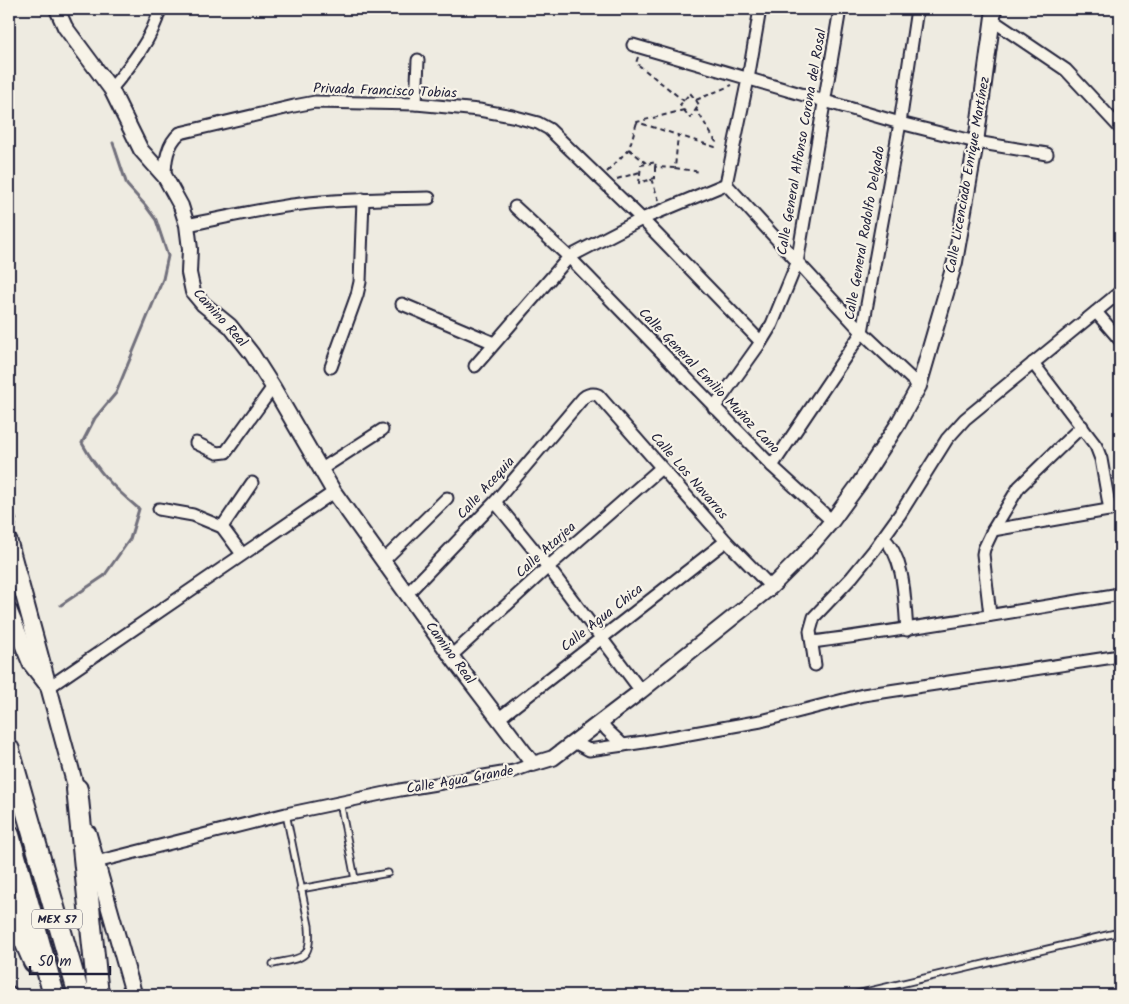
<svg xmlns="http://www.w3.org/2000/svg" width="1129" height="1004" font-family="Kalam,sans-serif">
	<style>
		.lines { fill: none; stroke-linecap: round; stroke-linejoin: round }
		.stream { stroke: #716f7b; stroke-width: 3 }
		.service-casing { stroke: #22223b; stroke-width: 9 }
		.minor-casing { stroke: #22223b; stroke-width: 15 }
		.tertiary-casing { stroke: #22223b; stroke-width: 18 }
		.secondary-casing { stroke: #22223b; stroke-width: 19 }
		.motorway-casing { stroke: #22223b; stroke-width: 24 }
		.path { stroke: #22223b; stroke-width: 2; stroke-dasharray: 5 4; stroke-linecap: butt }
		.service { stroke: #f7f3e8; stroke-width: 5.5 }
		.minor { stroke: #f7f3e8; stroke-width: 11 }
		.tertiary { stroke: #f7f3e8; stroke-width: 14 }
		.secondary { stroke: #f7f3e8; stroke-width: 15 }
		.motorway { stroke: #f7f3e8; stroke-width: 20 }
		.labels { text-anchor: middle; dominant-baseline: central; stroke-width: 4.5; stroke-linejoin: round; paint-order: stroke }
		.shield { fill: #f7f3e8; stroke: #62616f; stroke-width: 1 }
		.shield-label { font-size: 12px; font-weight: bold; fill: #22223b }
		.street-label { font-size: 14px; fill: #22223b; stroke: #f7f3e8 }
	</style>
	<rect width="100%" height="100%" fill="#eeebe1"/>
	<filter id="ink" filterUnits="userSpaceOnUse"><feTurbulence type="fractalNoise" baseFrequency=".02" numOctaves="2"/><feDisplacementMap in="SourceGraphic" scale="10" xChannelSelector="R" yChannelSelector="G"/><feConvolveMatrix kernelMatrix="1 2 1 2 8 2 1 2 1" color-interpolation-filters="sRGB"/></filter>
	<g filter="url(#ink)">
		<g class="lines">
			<path class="stream" d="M61 605 104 576 130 539 139 509C113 487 98 472 82 443L95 418 116 393 163 279 168 256 156 220 145 205 127 185 113 143"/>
			<defs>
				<g id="service">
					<path d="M340 802 355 879"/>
					<path d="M300 889 388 873"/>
					<path d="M273 964C303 957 312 960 309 926L286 814"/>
					<path d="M853 995 1120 932"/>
				</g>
				<g id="minor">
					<path d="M992 20 1066 70 1120 128"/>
					<path d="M633 45 900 123 976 142 1047 154"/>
					<path d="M111 89C131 65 152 39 160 9"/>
					<path d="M416 104 418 60"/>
					<path d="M165 177C165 161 167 144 180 133L294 106 315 102 416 104 479 110 512 116 538 123 549 129 642 219 761 342"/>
					<path d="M726 184 862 332 919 386"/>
					<path d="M726 184 748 79 760 9"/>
					<path d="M515 207 569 257 772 466 832 521"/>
					<path d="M187 225C228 217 268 207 309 203 349 199 389 199 429 198"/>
					<path d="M402 304 494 343"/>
					<path d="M1096 312 1120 340"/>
					<path d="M1033 363 1096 446 1101 459 1110 510"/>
					<path d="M475 366 569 257 642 219 726 184"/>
					<path d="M331 367 357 295 360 282 363 199"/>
					<path d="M714 408 761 342 772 324 797 263 840 9"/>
					<path d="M196 443 217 453 226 452 273 387"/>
					<path d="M772 466 862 332 900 123 917 9"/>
					<path d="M320 470 382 430"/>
					<path d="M495 502 548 567 641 691"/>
					<path d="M159 509 193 515 222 527 242 554"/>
					<path d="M222 527 252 483"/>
					<path d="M993 530 1120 508"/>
					<path d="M883 537C906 560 904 599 907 630"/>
					<path d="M383 561 447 498"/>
					<path d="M407 594 495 502 583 398C588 394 592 393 598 395L726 541 771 587"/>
					<path d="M990 615 983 554 984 549 993 530 1019 487 1082 426"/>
					<path d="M812 642C915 629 1017 611 1120 594"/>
					<path d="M451 656 548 567 661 468"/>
					<path d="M815 665 810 631 814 617 852 577 874 550 900 514 947 439 965 419 1120 292"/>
					<path d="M49 687 334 492"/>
					<path d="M498 719 726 541"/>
					<path d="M601 722 607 730 623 745"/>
					<path d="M574 742 589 750 644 742 761 721 863 695 1120 656"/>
					<path d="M96 862 286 814 400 790 514 771 533 764"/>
				</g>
				<path id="tertiary" d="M57 9 65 27 111 89 141 150 165 177 181 206 187 225 190 249 189 273 193 292 203 304 230 326 252 354 273 387 334 492 451 656 533 764 553 758 641 691 771 587 804 554 832 521 859 484 898 424 919 386 955 262 976 142 994 9"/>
				<g id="secondary">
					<path d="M9 541 79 799"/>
					<path d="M9 611 31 664 45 682"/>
					<path d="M88 833 134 995"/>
					<path d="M9 994V995"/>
				</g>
				<g id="motorway">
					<path d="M9 750 79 995"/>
					<path d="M77 789 98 995"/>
					<path d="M9 835 54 995"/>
					<path d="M9 905 34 962"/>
				</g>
			</defs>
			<use href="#service" class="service-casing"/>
			<use href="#minor" class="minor-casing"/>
			<use href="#tertiary" class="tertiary-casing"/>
			<use href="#secondary" class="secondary-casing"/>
			<use href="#motorway" class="motorway-casing"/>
			<g class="path">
				<path d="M638 57 636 63 684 101"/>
				<path d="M696 100 699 105 690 118 680 105 690 93 696 100 732 85"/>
				<path d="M684 110 637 122 715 147 716 142 696 109"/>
				<path d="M629 149 646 163"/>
				<path d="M655 167V178L639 183 641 165 656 162 655 167 675 168 678 135"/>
				<path d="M675 168 701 172"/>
				<path d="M607 172 629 149 637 122"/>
				<path d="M617 179 640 172"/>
				<path d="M651 179 659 200"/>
				<path d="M9 510 13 511 17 522 15 526 16 530"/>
			</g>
			<use href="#service" class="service"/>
			<use href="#minor" class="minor"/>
			<use href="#tertiary" class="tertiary"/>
			<use href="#secondary" class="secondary"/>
			<use href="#motorway" class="motorway"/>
		</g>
	</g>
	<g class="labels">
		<rect class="shield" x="32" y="909.5" width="50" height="19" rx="4"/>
		<g class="shield-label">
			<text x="57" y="919">MEX 57</text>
		</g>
		<g class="street-label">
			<text transform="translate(385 91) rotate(2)">Privada Francisco Tobias</text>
			<text transform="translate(802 142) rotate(-80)">Calle General Alfonso Corona del Rosal</text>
			<text transform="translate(968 175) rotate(-80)">Calle Licenciado Enrique Martínez</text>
			<text transform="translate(865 233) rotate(-80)">Calle General Rodolfo Delgado</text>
			<text transform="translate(220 318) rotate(48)">Camino Real</text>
			<text transform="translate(709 381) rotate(46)">Calle General Emilio Muñoz Cano</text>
			<text transform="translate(689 476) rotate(49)">Calle Los Navarros</text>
			<text transform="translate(486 488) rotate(-48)">Calle Acequia</text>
			<text transform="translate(546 550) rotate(-42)">Calle Atarjea</text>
			<text transform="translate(602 618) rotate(-38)">Calle Agua Chica</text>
			<text transform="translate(450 653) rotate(54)">Camino Real</text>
			<text transform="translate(460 780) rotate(-10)">Calle Agua Grande</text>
		</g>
	</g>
	<rect width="1129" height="1004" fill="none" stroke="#f7f3e8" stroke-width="30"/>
	<rect x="15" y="15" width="1099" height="974" fill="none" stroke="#22223b" stroke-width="2" filter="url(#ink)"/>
	<path d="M30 966v8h80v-8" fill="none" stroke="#22223b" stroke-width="2.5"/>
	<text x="38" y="966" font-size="15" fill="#22223b" stroke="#f7f3e8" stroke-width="4" paint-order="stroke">50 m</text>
</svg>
